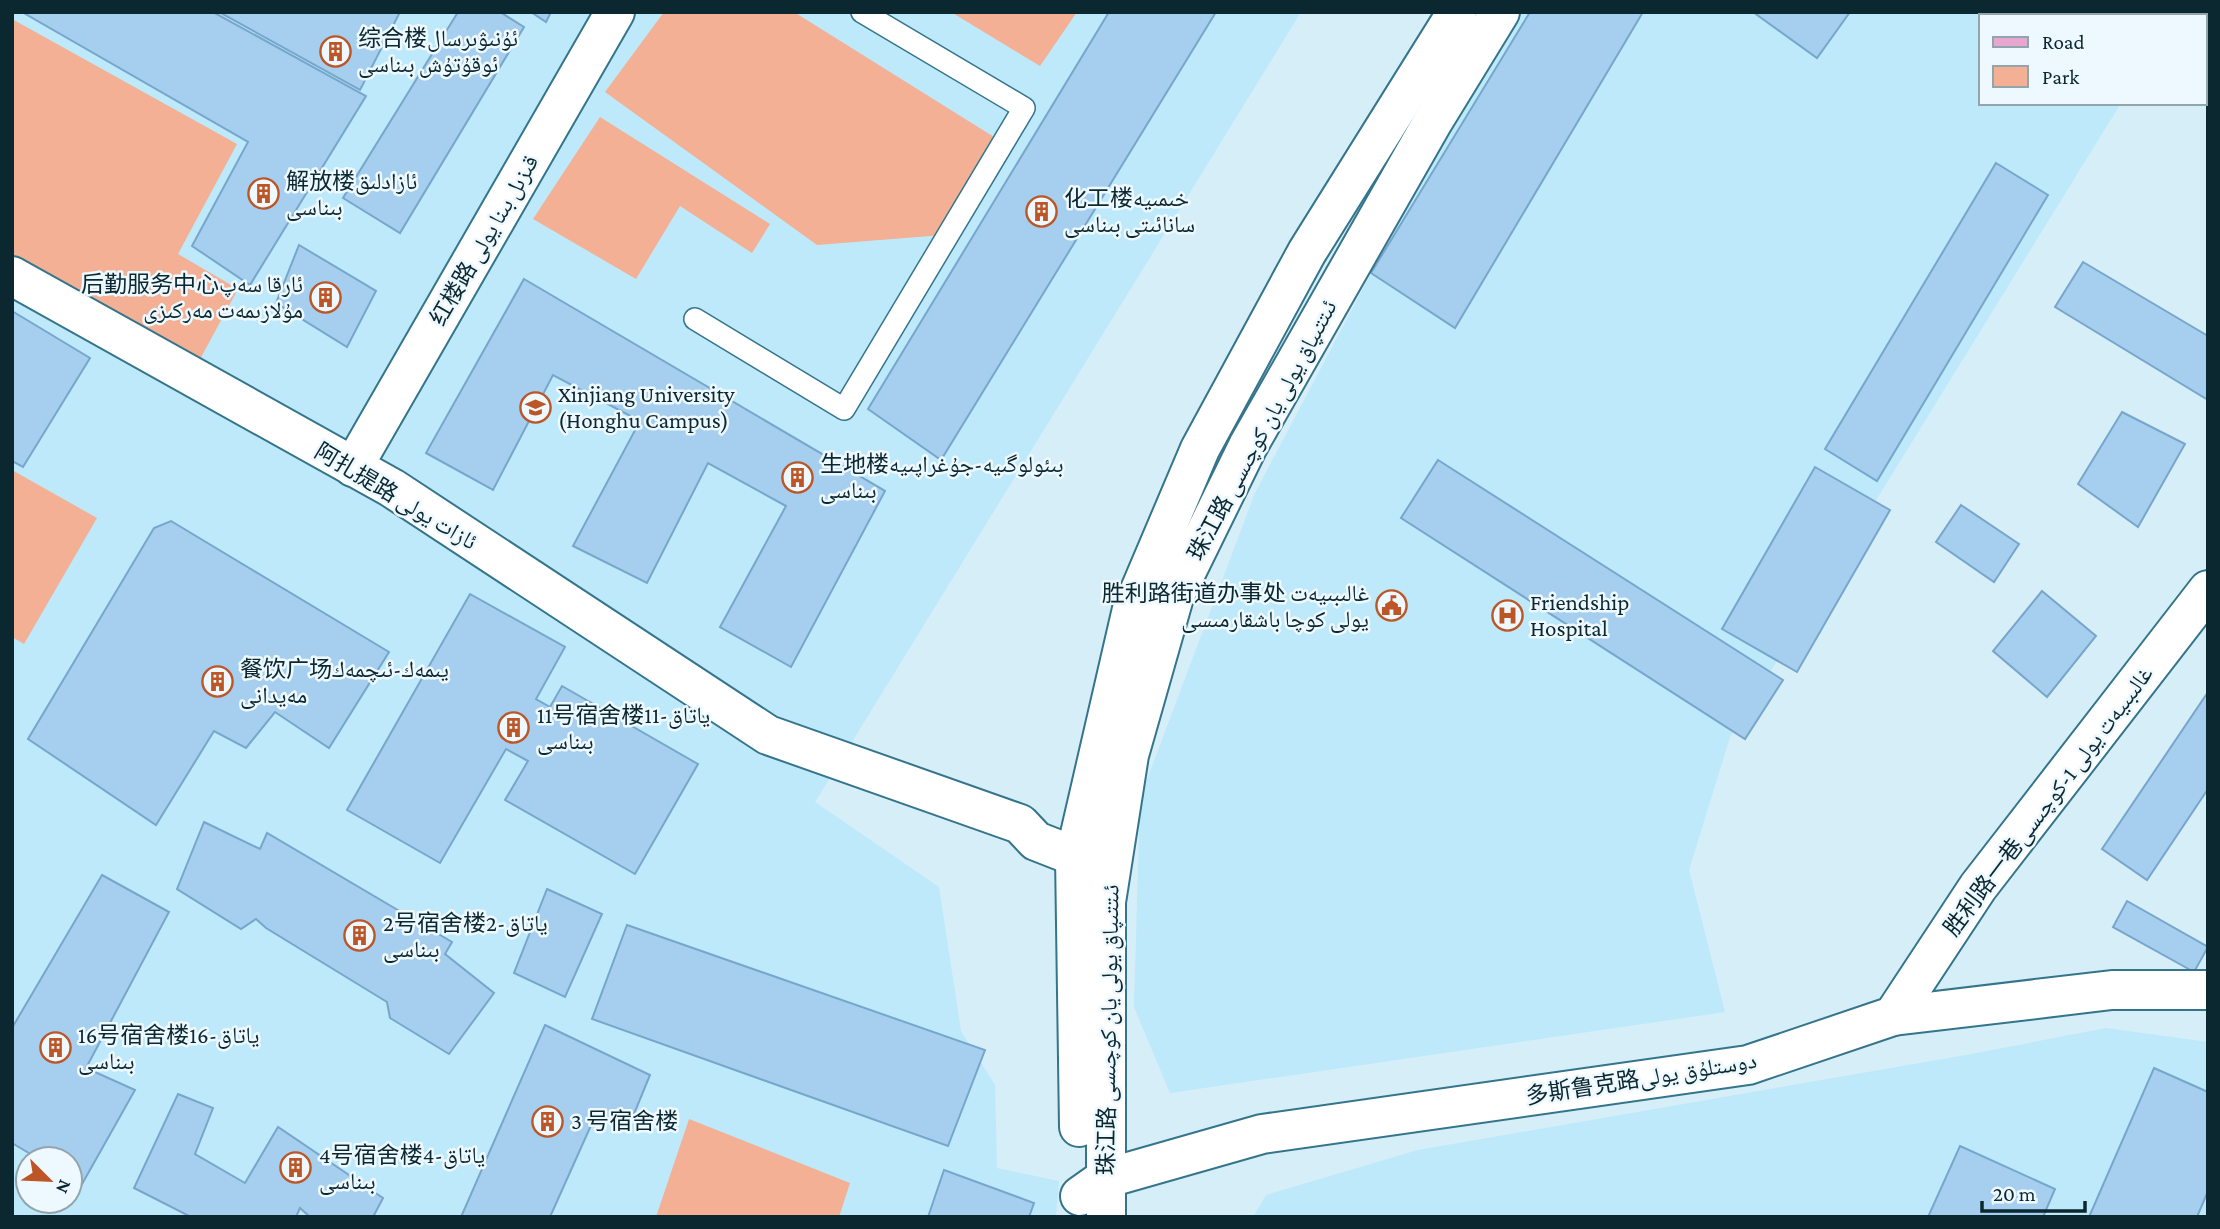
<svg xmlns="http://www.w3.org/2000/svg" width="2220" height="1229" font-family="'Crimson Pro','Noto Naskh Arabic','Noto Sans SC',serif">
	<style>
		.built { fill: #bde9fa; fill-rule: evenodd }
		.green { fill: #f3b094 }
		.building { fill: #a6ceef; stroke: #77a6cb; stroke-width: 2 }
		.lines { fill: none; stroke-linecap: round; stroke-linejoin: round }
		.service-casing { stroke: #34758b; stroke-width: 24 }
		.minor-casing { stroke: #34758b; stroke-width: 42 }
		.tertiary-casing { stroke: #34758b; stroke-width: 42 }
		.primary-casing { stroke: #fff; stroke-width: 42 }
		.service { stroke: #fff; stroke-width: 21 }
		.minor { stroke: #fff; stroke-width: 38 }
		.tertiary { stroke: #fff; stroke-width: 38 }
		.primary { stroke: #e8a7d1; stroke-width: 38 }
		.labels { text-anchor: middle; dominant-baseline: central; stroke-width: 5; stroke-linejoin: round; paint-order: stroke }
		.poi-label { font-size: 23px; fill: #0b2730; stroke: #edf9fe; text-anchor: start }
		.street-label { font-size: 23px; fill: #0b2730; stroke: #edf9fe }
	</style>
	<rect width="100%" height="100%" fill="#d5eef8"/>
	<g class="built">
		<path d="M12 12H1301L815 802 939 887 961 1031 995 1085 997 1168 1059 1181 1056 1217H12ZM28 1159H70V1201H28Z"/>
		<path d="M1509 12H2029L2034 16H1980V103H2121L1730 737 1689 870 1725 1012 1170 1093 1134 1007 1140 798 1255 493Z"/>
		<path d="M2106 1028 2208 1042V1217H1253L1266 1195 1418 1150 1972 1054Z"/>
	</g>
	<g class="green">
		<path d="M664 12H794L994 137 943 235 817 245 605 92Z"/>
		<path d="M951 12H1077L1040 66Z"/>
		<path d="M12 19 237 144 178 254 238 289 199 361 12 259Z"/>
		<path d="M600 117 770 224 752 253 680 206 636 279 533 219Z"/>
		<path d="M12 470 97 518 24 644 12 637Z"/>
		<path d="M689 1119 850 1183 839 1217H656Z"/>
	</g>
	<g class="building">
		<path d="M22 12H213L366 96 250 285 192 246 248 142Z"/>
		<path d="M219 12H400L360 90Z"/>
		<path d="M458 12H500L524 27 400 233 343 198Z"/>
		<path d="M531 12H551L546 22Z"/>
		<path d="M1109 12H1216L941 460 868 409Z"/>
		<path d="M1530 12H1643L1455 328 1371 273Z"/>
		<path d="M1753 12H1850L1817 58Z"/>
		<path d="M1996 163 2048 195 1877 481 1825 449Z"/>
		<path d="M299 245 376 291 347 347 276 303Z"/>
		<path d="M2083 262 2208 336V400L2055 307Z"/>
		<path d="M524 279 885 491 791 667 720 627 786 506 708 463 647 583 573 546 640 421 553 375 493 490 426 453Z"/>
		<path d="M12 311 90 358 23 467 12 461Z"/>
		<path d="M2122 412 2185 444 2138 527 2078 484Z"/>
		<path d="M1438 460 1783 680 1745 739 1401 518Z"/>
		<path d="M1815 467 1890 510 1797 672 1722 629Z"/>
		<path d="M1961 505 2019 544 1994 582 1936 542Z"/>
		<path d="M171 521 389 652 329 748 275 712 246 748 214 731 156 825 28 739 154 528Z"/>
		<path d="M2042 591 2096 636 2047 697 1993 651Z"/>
		<path d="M470 594 565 647 536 699 550 707 562 686 698 764 635 874 505 800 528 761 506 749 440 863 347 810Z"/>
		<path d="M2208 692V789L2147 880 2102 849Z"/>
		<path d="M204 822 260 849 267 833 452 942 445 954 494 993 449 1054 390 1018 387 1002 266 928 256 919 241 929 177 889Z"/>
		<path d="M102 875 169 912 86 1068 135 1090 82 1184 70 1177V1159H39L12 1143V1028Z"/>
		<path d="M547 889 602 914 565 997 514 973Z"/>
		<path d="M2127 901 2208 947 2194 972 2113 927Z"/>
		<path d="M627 925 985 1050 948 1146 592 1019Z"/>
		<path d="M545 1025 650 1075 627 1131 597 1112 550 1217H461Z"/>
		<path d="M2154 1068 2208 1092V1191L2197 1217H2089Z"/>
		<path d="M178 1094 213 1108 195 1154 245 1183 278 1127 383 1198 373 1217H310L300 1208 296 1217H191L134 1188Z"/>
		<path d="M1960 1146 2055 1189 2043 1217H1928Z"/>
		<path d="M944 1170 1034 1203 1029 1217H928Z"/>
	</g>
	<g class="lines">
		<defs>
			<path id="service" d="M695 319 844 409 1024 108 862 12"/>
			<g id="minor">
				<path d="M12 276 392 488 768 735 1020 824 1036 841 1082 859"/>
				<path d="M353 467 615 12"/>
				<path d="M1893 1016 2112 990H2208"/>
			</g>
			<g id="tertiary">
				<path d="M1079 1127 1075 856 1132 609 1200 449 1307 252 1457 12"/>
				<path d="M1080 1196 1104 1179 1262 1134 1748 1065 1893 1016 1978 887 2208 590"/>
				<path d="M1106 1217V902L1129 755 1174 597 1248 446 1432 123 1500 12"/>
			</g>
			<g id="primary">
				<path d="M2114 12 2119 16"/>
				<path d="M2204 12 2208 14"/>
				<path d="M2204 70 2208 72"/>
			</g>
		</defs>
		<use href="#service" class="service-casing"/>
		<use href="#minor" class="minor-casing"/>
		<use href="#tertiary" class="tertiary-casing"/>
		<use href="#primary" class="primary-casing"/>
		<use href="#service" class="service"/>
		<use href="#minor" class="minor"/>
		<use href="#tertiary" class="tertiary"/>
		<use href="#primary" class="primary"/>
	</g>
	<defs>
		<symbol id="building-ring" viewBox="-11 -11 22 22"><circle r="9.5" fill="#edf9fe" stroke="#bc5627" stroke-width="1.5"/><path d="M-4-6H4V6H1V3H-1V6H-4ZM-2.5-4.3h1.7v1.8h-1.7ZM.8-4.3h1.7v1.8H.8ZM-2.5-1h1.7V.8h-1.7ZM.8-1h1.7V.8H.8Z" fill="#bc5627"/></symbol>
		<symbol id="university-ring" viewBox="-11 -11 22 22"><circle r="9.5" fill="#edf9fe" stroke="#bc5627" stroke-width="1.5"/><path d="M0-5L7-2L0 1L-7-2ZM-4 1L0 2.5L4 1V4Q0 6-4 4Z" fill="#bc5627"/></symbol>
		<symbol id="civic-ring" viewBox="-11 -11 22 22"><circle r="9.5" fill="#edf9fe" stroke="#bc5627" stroke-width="1.5"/><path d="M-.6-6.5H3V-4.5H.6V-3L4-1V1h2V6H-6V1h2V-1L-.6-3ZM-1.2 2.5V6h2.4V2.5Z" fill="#bc5627"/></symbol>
		<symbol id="hospital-ring" viewBox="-11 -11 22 22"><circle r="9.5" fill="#edf9fe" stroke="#bc5627" stroke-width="1.5"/><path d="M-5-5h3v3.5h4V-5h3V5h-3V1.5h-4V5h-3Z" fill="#bc5627"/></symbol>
	</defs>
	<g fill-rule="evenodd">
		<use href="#building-ring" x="318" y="34" width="35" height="35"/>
		<use href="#building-ring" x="246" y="176" width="35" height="35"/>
		<use href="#building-ring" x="1024" y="194" width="35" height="35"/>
		<use href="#building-ring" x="308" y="280" width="35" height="35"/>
		<use href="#university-ring" x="518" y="390" width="35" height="35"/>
		<use href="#building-ring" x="780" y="460" width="35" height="35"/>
		<use href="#civic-ring" x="1374" y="588" width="35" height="35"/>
		<use href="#hospital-ring" x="1490" y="598" width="35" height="35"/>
		<use href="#building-ring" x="200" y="664" width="35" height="35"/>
		<use href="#building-ring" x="496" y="710" width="35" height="35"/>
		<use href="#building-ring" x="342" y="918" width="35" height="35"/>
		<use href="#building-ring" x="38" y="1030" width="35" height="35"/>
		<use href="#building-ring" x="530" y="1104" width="35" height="35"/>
		<use href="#building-ring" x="278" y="1150" width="35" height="35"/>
	</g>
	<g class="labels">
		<g class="poi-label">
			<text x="358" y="38">综合楼ئۇنىۋىرسال<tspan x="358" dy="26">ئوقۇتۇش بىناسى</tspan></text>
			<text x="286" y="181">解放楼ئازادلىق<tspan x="286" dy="26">بىناسى</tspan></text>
			<text x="1064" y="198">化工楼خىمىيە<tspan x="1064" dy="26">سانائىتى بىناسى</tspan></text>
			<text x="303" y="284" text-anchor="end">后勤服务中心ئارقا سەپ<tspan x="303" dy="26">مۇلازىمەت مەركىزى</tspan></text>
			<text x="558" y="394">Xinjiang University<tspan x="558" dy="26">(Honghu Campus)</tspan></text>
			<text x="820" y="464">生地楼بىئولوگىيە-جۇغراپىيە<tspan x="820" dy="26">بىناسى</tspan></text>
			<text x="1369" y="593" text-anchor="end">胜利路街道办事处 غالىبىيەت<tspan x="1369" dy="26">يولى كوچا باشقارمىسى</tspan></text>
			<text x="1530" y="602">Friendship<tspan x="1530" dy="26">Hospital</tspan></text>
			<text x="240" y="669">餐饮广场يىمەك-ئىچمەك<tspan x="240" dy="26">مەيدانى</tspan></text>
			<text x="537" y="715">11号宿舍楼11-ياتاق<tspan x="537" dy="26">بىناسى</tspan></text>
			<text x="383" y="923">2号宿舍楼2-ياتاق<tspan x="383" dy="26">بىناسى</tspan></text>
			<text x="78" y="1035">16号宿舍楼16-ياتاق<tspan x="78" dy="26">بىناسى</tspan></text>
			<text x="571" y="1121">3 号宿舍楼</text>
			<text x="319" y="1155">4号宿舍楼4-ياتاق<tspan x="319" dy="26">بىناسى</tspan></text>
		</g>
		<g class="street-label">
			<text transform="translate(484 240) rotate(-60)">红楼路 قىزىل بىنا يولى</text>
			<text transform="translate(1262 430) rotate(-62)">珠江路 ئىتتىپاق يولى يان كوچىسى</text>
			<text transform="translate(396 496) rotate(31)">阿扎提路 ئازات يولى</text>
			<text transform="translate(2048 801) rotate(-53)">胜利路一巷غالىبىيەت يولى 1-كوچىسى</text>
			<text transform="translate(1108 1030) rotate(-89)">珠江路 ئىتتىپاق يولى يان كوچىسى</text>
			<text transform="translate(1641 1078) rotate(-9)">多斯鲁克路دوستلۇق يولى</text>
		</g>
	</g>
	<rect width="2220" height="1229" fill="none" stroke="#0b2730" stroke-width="28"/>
	<rect x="1979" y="14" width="228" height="91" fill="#edf9fe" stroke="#93a5ac" stroke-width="2"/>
	<rect x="1993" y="37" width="35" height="10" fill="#e8a7d1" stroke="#93a5ac" stroke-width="2"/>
	<text x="2042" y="49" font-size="21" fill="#0b2730">Road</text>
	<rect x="1993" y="66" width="35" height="21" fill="#f3b094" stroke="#93a5ac" stroke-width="2"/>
	<text x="2042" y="84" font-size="21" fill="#0b2730">Park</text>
	<g transform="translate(49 1180) rotate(114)"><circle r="33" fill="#edf9fe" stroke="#93a5ac" stroke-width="2"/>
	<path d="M0-5L12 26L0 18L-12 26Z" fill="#bc5627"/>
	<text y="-10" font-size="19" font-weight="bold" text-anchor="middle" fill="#0b2730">N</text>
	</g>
	<path d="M1982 1201v10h103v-10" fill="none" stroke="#0b2730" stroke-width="3.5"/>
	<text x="1993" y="1201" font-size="21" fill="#0b2730" stroke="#edf9fe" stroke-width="5" paint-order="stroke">20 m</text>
</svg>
